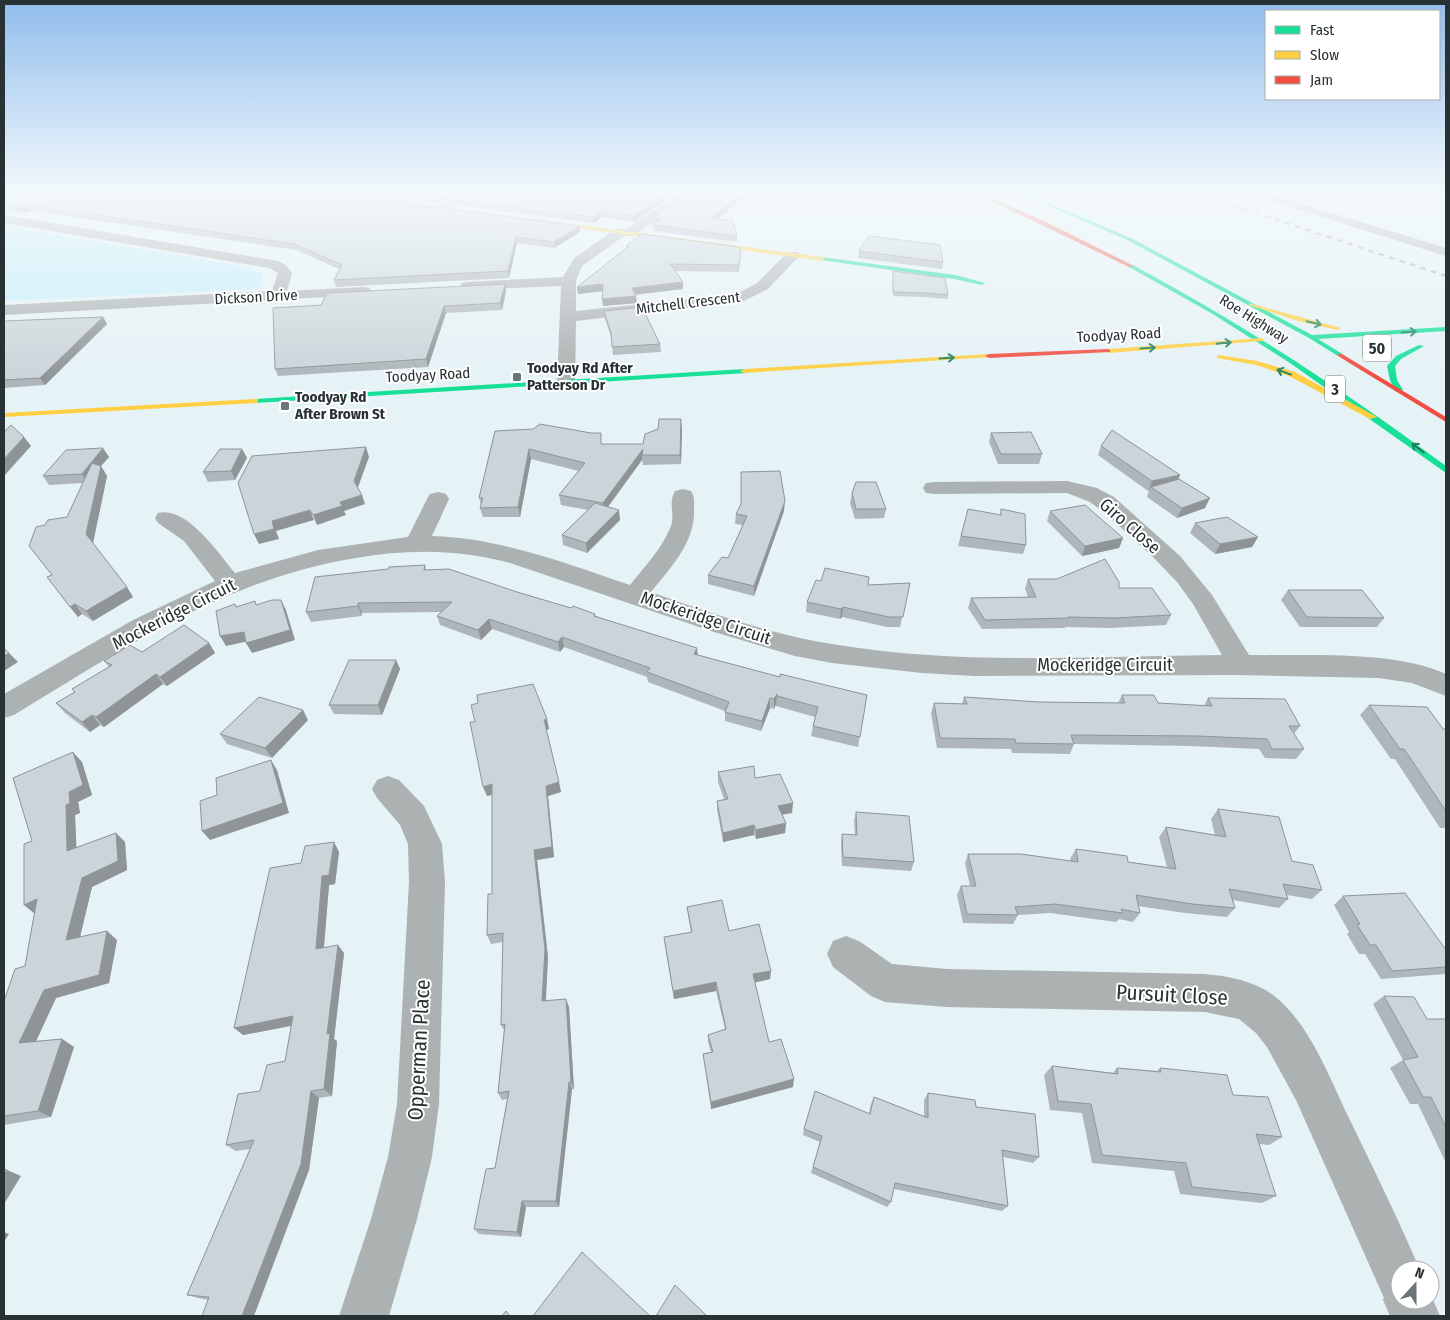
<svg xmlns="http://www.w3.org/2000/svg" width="1450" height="1320" font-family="'Fira Sans Condensed',sans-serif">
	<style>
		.green { fill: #c3eefa }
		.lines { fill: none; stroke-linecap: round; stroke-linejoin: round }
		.street { fill: #acb1b2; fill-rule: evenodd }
		.fast { fill: #16e098; fill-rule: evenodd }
		.slow { fill: #ffcf43; fill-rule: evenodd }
		.jam { fill: #f24e42; fill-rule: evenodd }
		.rail-casing { stroke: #a8aeaf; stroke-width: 2.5 }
		.rail { stroke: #fff; stroke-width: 2; stroke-dasharray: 5.5; stroke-linecap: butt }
		.wall { fill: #afb6bb }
		.shaded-wall { fill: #8e9498 }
		.building { fill: #cbd4d9; stroke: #8e9498 }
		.oneway { stroke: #208060 }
		.poi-dot { fill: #6a7577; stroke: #fff; stroke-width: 2 }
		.labels { text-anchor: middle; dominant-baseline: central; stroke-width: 4; stroke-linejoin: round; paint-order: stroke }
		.far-street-label { font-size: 15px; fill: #283133; stroke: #fff }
		.far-poi-label { font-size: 15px; font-weight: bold; fill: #283133; stroke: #fff; text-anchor: start }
		.shield { fill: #fff; stroke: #686f70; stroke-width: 1 }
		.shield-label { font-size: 16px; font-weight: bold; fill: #283133 }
		.street-label { font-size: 18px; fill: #283133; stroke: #fff }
		.near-street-label { font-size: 21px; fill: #283133; stroke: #fff }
	</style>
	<rect width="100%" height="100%" fill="#e5f2f6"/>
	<path class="green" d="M4 226 236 265 262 273 261 286 249 289 4 301Z"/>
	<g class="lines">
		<g class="street">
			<path d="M462 193H477L444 211 440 212 434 208Z"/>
			<path d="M679 193H692L634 236H624L582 266 576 281V311L737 294 757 283 788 252H798L800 255 768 289 744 301 576 321 575 383 572 387 566 388 560 387 557 383 561 286 467 290 462 289 460 286 462 283 467 282 563 277 574 258 616 229H626Z"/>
			<path d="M1250 193H1267L1446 248V256L1252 195Z"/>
			<path d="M4 215 278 261 286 265 292 273 287 291 364 287 369 288 371 291 369 294 364 295 4 315V305L272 291 278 273 269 268 4 223Z"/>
			<path d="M1067 481 1097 488 1114 497 1180 556 1212 595 1249 655C1308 656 1393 650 1446 674V696L1412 683 1379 678 1238 675 974 676 922 673 832 663 795 656 714 632 510 563C458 549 409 549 356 558 226 579 125 648 14 715L4 718V694L133 620 215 581 184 541 158 523 155 518 158 513C187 506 218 553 235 573L318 550 408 537 427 499 430 494 438 492 446 494 449 499 432 536C500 538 566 563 630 585 645 566 662 549 671 526 675 515 668 502 675 491L683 489 691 491C695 497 694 503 694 510 695 543 670 568 651 592 710 613 770 634 832 644 960 666 1093 656 1222 655L1193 604 1177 582 1153 557 1105 513 1090 502 1067 493 934 494 926 493 923 488 926 483 934 482Z"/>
			<path d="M388 776 399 780 424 806 442 844 445 882 439 1104 432 1157 417 1219 389 1316H339L371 1219 388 1157 397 1104 409 882 408 844 400 825 377 798 372 789 377 780Z"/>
			<path d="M846 936 859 941 892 964 947 969 1205 974C1228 976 1254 981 1273 995 1309 1022 1330 1079 1349 1118 1372 1166 1396 1214 1417 1263L1420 1270H1400V1300H1430V1293L1440 1316H1390L1383 1300 1384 1298 1296 1100 1267 1047 1256 1033 1239 1019 1205 1012 947 1007 885 1002 871 996 833 967 827 954 833 941Z"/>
		</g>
		<g class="fast">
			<path d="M1020 193H1025L1133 239 1312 335 1446 327V331L1318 339 1344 355 1338 356 1309 338 1129 241Z"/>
			<path d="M822 257 955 275 985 283 982 285 955 279 820 260Z"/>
			<path d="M1129 265H1133C1243 324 1346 392 1446 466V473L1290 363 1211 313 1129 267Z"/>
			<path d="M1419 345 1424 346 1401 359 1395 366 1397 380 1403 390 1396 392 1390 380 1387 366 1396 356Z"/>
			<path d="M744 369 748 371 747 373 255 403 251 401 255 399Z"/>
		</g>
		<g class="slow">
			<path d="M542 220 822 257 825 259 822 261 540 223Z"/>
			<path d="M1249 303 1341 328 1338 330 1298 321 1249 305Z"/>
			<path d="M1261 338 1263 339V341L1108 353 1105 351 1108 349Z"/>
			<path d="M989 354 991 355V357L744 373 740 371 744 369Z"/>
			<path d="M1219 355 1257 361 1295 372 1377 417 1370 419 1289 376 1256 365 1217 358V356Z"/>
			<path d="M255 399H258V403L4 417V413Z"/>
		</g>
		<g class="jam">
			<path d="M975 193H980L1042 220 1134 266 1129 267Z"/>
			<path d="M1108 349 1110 350V352L989 358 985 356 989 354Z"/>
			<path d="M1338 354H1342L1446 417V422L1338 356Z"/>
		</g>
		<defs>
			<path id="rail" d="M1196 193 1446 276"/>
		</defs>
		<use href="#rail" class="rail-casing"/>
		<use href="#rail" class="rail"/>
	</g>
	<g class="wall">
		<path d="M4 193 112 196 580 226V232L554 248 517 243 509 278 336 287 334 280 339 269 296 250 32 211 24 213 4 210Z"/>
		<path d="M363 193H459L440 203Z"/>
		<path d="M470 193H538L535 194 604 201 618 193H676L634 222 602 217 594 223 458 205 457 200Z"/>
		<path d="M688 193H749L718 219 737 236V242L654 231 653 225 655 224H653V218Z"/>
		<path d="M626 246 741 253 739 272 675 271 683 282V289L635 294 637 303 603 306V291L578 294 577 287 626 248Z"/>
		<path d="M859 251 943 262 942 269 858 258Z"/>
		<path d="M893 271 948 295V299L923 297 893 296Z"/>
		<path d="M505 284 506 291 502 310 446 313 428 367 278 376 275 369 321 305Z"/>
		<path d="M604 311 660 344 661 352 613 355 612 340 605 319Z"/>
		<path d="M103 317 107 324 45 385 4 388V321Z"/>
		<path d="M682 428 681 464 643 465 642 460 608 507 620 520 587 553 563 545 562 535 588 510 561 505 559 495 579 471 531 459 520 517H483L480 508 481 505 479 498 495 431 602 444H643Z"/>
		<path d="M991 433 1042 454 1039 464H998L989 442Z"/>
		<path d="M1101 446 1180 475 1178 479 1205 508 1177 518 1147 497 1149 490 1148 491 1098 455Z"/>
		<path d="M242 449 247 458 235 480 208 482 203 472Z"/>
		<path d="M109 457 101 466 107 476 93 543 133 597 93 621 82 614 78 617 47 577 52 575 29 546 45 525 67 517 83 483 49 485 43 476Z"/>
		<path d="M852 493 886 509 884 518 855 519 850 503Z"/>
		<path d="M968 509 1000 515 1001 509 1026 545 1023 554 958 546Z"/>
		<path d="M784 511 754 596 708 584V575L728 558 743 525 735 524 736 514Z"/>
		<path d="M1050 511 1123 538 1119 548 1082 556 1047 521Z"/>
		<path d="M1195 523 1258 537 1252 547 1215 554 1190 533Z"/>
		<path d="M425 565 426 570 517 592 571 608 595 614 596 616 698 655 780 677 867 695 858 747 811 736 813 726 815 717 776 706V704L774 709 770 708 761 731 725 721V711L648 682 647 677 564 647 560 652 492 629 481 640 440 625 437 616 441 612 362 613V616L311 622 306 612Z"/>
		<path d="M1028 579 1119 588 1171 615 1166 625 1110 628 1065 627V628L982 629 968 608 971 598 1028 597 1025 589Z"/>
		<path d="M910 583 900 627H887L842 617 840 619 806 612 807 602 868 585Z"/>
		<path d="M1288 590 1384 618 1377 627H1300L1281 600Z"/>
		<path d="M209 643 215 653 167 686 163 684 104 727 100 725 90 732 65 713 56 703 74 692 72 689 109 667 104 661 142 652Z"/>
		<path d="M396 660 400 669 382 715 334 714 329 705Z"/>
		<path d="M1122 695 1158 703 1204 706 1208 698 1300 726 1294 734 1304 749 1296 759 1265 758 1259 749 1191 746 1074 744 1070 754 1012 753 1011 749 937 748 931 713 934 703 962 704 964 697 1039 702 1118 703Z"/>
		<path d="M1369 705 1443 729H1446V828H1440L1395 759H1391L1360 715Z"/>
		<path d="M547 719 549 729 546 730 561 792 548 796 554 857 537 860 548 957 546 1001 569 1007 574 1089H572L559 1207H526L521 1237 479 1234 474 1229 495 1168 507 1099 502 1100 498 1093 504 1030 501 1025 503 942 491 944 487 935 492 894V795L487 796 475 722Z"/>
		<path d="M308 720 272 758 227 744 220 734Z"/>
		<path d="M82 762 92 795 78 802 80 813 75 815 76 848 116 833 125 842 127 870 92 887 80 937 117 940 109 983 56 998 36 1041 62 1039 74 1047 51 1117 4 1125V1001L25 966 34 914 32 841Z"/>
		<path d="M718 772 755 778 792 813 782 815 786 823 785 833 756 839 754 835 723 842 717 810V801L724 799 718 782Z"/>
		<path d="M1218 809 1292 861 1322 890 1312 899 1287 895 1288 899 1279 908 1233 900 1235 908 1227 917 1185 913 1138 906 1140 913 1133 922 1119 919 1116 922 1050 913 1018 915 1013 924 963 923 957 895 961 886H970L965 863 968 854 1071 861 1070 859 1076 849 1128 862 1167 867 1159 837 1166 827 1215 835 1211 819Z"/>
		<path d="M856 812 914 862 911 871 842 866 841 844 842 834 855 835 854 821Z"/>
		<path d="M334 842 339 852 335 884 329 885 324 947 344 953 334 1039 337 1041 332 1096 319 1098 309 1170 208 1300 198 1298 187 1295 250 1149 236 1151 226 1145 260 1091 285 1061 291 1026 243 1035 301 863Z"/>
		<path d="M1343 896 1446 950V974L1381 979 1365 954H1359L1347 934 1349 932 1334 905Z"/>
		<path d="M687 907 729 931 770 979 755 982 769 1042 793 1087 711 1109 704 1061 703 1054 711 1052 708 1042V1035L725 1029 716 991 674 999 665 946 664 937 691 932 688 916Z"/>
		<path d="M1384 996 1427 1019H1446V1163L1418 1104H1410L1390 1068 1403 1060 1373 1004Z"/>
		<path d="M1052 1066 1113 1073 1117 1068 1157 1071 1160 1068 1233 1095 1282 1137 1269 1145 1259 1144 1276 1196 1262 1203 1180 1194 1174 1171 1092 1163 1082 1113 1050 1110 1044 1075Z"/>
		<path d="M928 1093 976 1107 1039 1157 1033 1163 1003 1157 1008 1206 1002 1211 894 1189 891 1202 887 1207 811 1173 820 1142 803 1135 804 1129 869 1113 871 1104 874 1097 924 1116V1100Z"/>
	</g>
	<g class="shaded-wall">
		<path d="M447 193H459L440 203 438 197Z"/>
		<path d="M668 193H676L634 222 633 216Z"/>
		<path d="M742 193H749L711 224V218Z"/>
		<path d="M29 205 32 211 24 213 20 208Z"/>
		<path d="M602 211V217L594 223 593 217Z"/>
		<path d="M580 226V232L554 248V242Z"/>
		<path d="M516 237 517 243 509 278 508 271Z"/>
		<path d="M683 282V289L633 295 632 288Z"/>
		<path d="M505 284 506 291 502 310 500 303Z"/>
		<path d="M603 284 604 291 578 294 577 287Z"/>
		<path d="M636 296 637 303 603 306 602 299Z"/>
		<path d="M444 306 446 313 428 367 426 359Z"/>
		<path d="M103 317 107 324 45 385 40 378Z"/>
		<path d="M681 419 682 428 681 464 680 455Z"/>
		<path d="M24 437 31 446 4 476V459Z"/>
		<path d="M366 447 369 457 357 490 354 481Z"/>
		<path d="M103 448 109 457 101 466 107 476 93 543 86 534 88 483 82 474Z"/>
		<path d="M242 449 247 458 235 480 231 471Z"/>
		<path d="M529 449 531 459 520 517 518 507Z"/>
		<path d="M643 449 642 455V460L604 512 603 503Z"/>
		<path d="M1180 475 1176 484 1151 487 1149 490 1148 491 1152 481Z"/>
		<path d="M362 495 365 504 344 511 346 515 317 525 313 515 340 502Z"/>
		<path d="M1210 498 1205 508 1177 518 1182 508Z"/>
		<path d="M785 501 784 511 754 596V586Z"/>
		<path d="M310 510 314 520 276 531 279 539 259 544 254 534 272 521Z"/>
		<path d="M619 510 620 520 587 553 586 543Z"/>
		<path d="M1258 537 1252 547 1215 554 1220 544Z"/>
		<path d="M1123 538 1119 548 1082 556 1085 546Z"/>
		<path d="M127 587 133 597 93 621 86 611Z"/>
		<path d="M281 600 286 610 295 640 252 653 246 643Z"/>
		<path d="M358 603 362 613V616L358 606Z"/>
		<path d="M75 604 82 614 78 617 70 607Z"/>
		<path d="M843 607 842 617 840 619 841 609Z"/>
		<path d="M489 619 492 629 481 640 478 630Z"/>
		<path d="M244 632 249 641 226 646 220 636Z"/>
		<path d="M562 637 564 647 560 652 558 642Z"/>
		<path d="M209 643 215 653 167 686 160 677Z"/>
		<path d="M697 648 698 658 694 654Z"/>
		<path d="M9 653 18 662 4 671V656Z"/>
		<path d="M396 660 400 669 382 715 378 705Z"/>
		<path d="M156 674 163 684 104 727 96 717Z"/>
		<path d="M777 694 776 704 774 709V699Z"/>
		<path d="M770 698V708L761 731 762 721Z"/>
		<path d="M303 710 308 720 272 758 265 748Z"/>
		<path d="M92 715 100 725 90 732 82 722Z"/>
		<path d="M547 719 549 729 546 730 544 720Z"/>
		<path d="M73 752 82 762 92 795 78 802 80 813 75 815 77 860 67 851 66 805Z"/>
		<path d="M271 760 277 770 289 813 210 840 202 831Z"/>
		<path d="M559 782 561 792 548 796 554 857 537 860 548 957 545 1009 542 1001 534 850 546 786Z"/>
		<path d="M492 784 495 794 487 796 483 787Z"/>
		<path d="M793 803 792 813 778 815V806Z"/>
		<path d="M786 823 785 833 756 839V830Z"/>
		<path d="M754 825V835L723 842V833Z"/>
		<path d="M116 833 125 842 127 870 92 887 77 949 66 940 82 878Z"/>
		<path d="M334 842 339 852 335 884 329 885 323 957 316 949 322 876Z"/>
		<path d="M37 899 35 914 24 905Z"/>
		<path d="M107 931 117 940 109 983 56 998 32 1050 19 1043 44 990Z"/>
		<path d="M338 945 344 953 334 1039 337 1041 332 1096 324 1089 327 1034Z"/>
		<path d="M771 971 770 979 753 983V974Z"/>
		<path d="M716 982V991L674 999 673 991Z"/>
		<path d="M566 999 569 1007 574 1089 571 1081Z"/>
		<path d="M293 1016 300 1024 243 1035 234 1028Z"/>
		<path d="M62 1039 74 1047 51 1117 38 1111Z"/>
		<path d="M794 1079 793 1087 711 1109V1102Z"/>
		<path d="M569 1082 572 1089 559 1207 556 1201Z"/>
		<path d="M311 1091 319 1098 309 1170 254 1316H242Z"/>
		<path d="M7 1170 21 1176 4 1204V1175Z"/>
		<path d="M522 1201 526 1207 521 1237 517 1232Z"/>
		<path d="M4 1232 9 1234 4 1242Z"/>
	</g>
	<g class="building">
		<path d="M4 193H89L112 196 122 193H328L580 226 554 242 516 237 508 271 334 280 342 265 294 244 29 205 20 208 4 205Z"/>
		<path d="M404 193H447L438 197Z"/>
		<path d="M470 193H526H525L604 201 618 193H668L633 216 602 211 593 217 457 200Z"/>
		<path d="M688 193H742L711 218 733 221 737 236 653 225 661 219 653 218Z"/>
		<path d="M641 234 739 247 741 253 739 265 670 264 683 282 632 288 636 296 602 299 603 284 577 287 629 246H626Z"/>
		<path d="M869 236 940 245 943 262 859 251Z"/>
		<path d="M893 271 945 278 948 295 924 293 893 292Z"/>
		<path d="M505 284 500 303 444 306 426 359 275 369 273 308 321 305 327 293Z"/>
		<path d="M642 307 660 344 612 347 611 333 604 311Z"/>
		<path d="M103 317 40 378 4 380V321Z"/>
		<path d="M659 419H681L680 455H642L643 449 603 503 559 495 585 463 529 449 518 507 480 508 483 498H479L495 431 533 429 540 424 591 433H601V444H643L645 434 658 429Z"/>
		<path d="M11 425 24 437 4 459V432Z"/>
		<path d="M1112 430 1180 475 1152 481 1101 446Z"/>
		<path d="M1031 432 1042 454H1001L991 433Z"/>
		<path d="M366 447 354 481 362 495 340 502 342 506 313 515 310 510 272 521 274 529 254 534 238 483 252 456Z"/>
		<path d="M103 448 82 474 43 476 66 450Z"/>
		<path d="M220 449H242L231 471 203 472Z"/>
		<path d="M92 463 101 466 86 534 127 587 86 611 75 604 70 607 47 577 52 575 29 546 36 527 45 525 48 520 67 517Z"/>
		<path d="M780 471 785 501 754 586 708 575 722 557 728 558 747 516 736 514 741 504V472Z"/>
		<path d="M1179 479 1210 498 1182 508 1151 487Z"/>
		<path d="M856 482H876L886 509H856L852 493Z"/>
		<path d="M595 503 619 510 586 543 562 535Z"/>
		<path d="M1085 505 1123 538 1085 546 1050 511Z"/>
		<path d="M968 509 1001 515V509L1025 514 1026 545 961 536Z"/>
		<path d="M1227 517 1258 537 1220 544 1195 523Z"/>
		<path d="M1105 559 1119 582V588H1152L1171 615 1114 618 1068 617 1069 618 985 620 971 598 1036 597 1028 579H1057Z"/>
		<path d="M425 565 424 570 449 569 517 592 571 608 573 606 595 614 594 616 697 648 694 654 780 677V674L867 695 860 737 813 726 818 707 777 696V694L774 699 770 698 762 721 725 712 729 702 647 672 650 668 562 637 558 642 489 619 478 630 437 616 452 602 358 603V606L306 612 315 577 388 569 389 567Z"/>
		<path d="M825 568 869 577 868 585 910 583 903 617H889L843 607 841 609 807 602 816 580 821 581Z"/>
		<path d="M1288 590H1362L1384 618 1307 617Z"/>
		<path d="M272 600H281L290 630 246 643 244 632 220 636 216 611 235 604 236 607 255 601 256 605Z"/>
		<path d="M184 625 209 643 160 677 156 674 96 717 92 715 82 722 56 703 75 692 72 689 112 665 104 661 130 645 142 652Z"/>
		<path d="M4 648 9 653 4 656Z"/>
		<path d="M349 660H396L378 705H329Z"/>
		<path d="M533 684 547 719 544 720 559 782 546 786 552 847 534 850 545 949 542 1001 566 999 571 1081 569 1082 556 1201H522L517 1232 474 1229 486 1169 495 1168 509 1091 498 1093 505 1024 501 1025 503 933 487 935 488 894H492V784L483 787 470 722H475L471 705 478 703 477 695Z"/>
		<path d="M1122 695H1154L1158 703 1212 706 1208 698 1285 699 1300 726H1289L1304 749H1272L1267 739 1198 736 1071 735 1074 744 1016 743 1015 739 940 738 934 703 967 704 964 697 1039 702 1125 703Z"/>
		<path d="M259 697 303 710 265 748 220 734Z"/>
		<path d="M1369 705 1427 707 1443 729H1446V811L1404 749H1400Z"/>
		<path d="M73 752 83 785 69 792 70 803 66 805 67 851 116 833 118 861 82 878 66 940 107 931 99 975 44 990 19 1043 62 1039 38 1111 4 1116V1001L15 969 25 966 37 899 24 905V844L32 841 13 778Z"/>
		<path d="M271 760 283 803 202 831 200 801 217 795 216 778Z"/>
		<path d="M754 766 755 778 780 774 793 803 778 806 786 823 756 830 754 825 723 833 717 801 728 799 718 772Z"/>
		<path d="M1218 809 1279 817 1292 861 1313 865 1322 890 1283 884 1288 899 1229 889 1235 908 1192 904 1136 895 1140 913 1121 909 1123 913 1055 904 1015 907 1018 915 967 914 961 886H976L968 854H1021L1078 862 1076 849 1127 856 1128 862 1176 869 1166 827 1226 837Z"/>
		<path d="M856 812 909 816 914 862 843 857 842 834 857 835Z"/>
		<path d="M334 842 329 875 322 876 316 949 338 945 327 1034 330 1033 324 1089 311 1091 301 1164 242 1316H202L209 1297 187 1295 254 1140 226 1145 238 1094 260 1091 267 1065 285 1061 293 1016 234 1028 270 868 301 863 305 846Z"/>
		<path d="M1405 893 1446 950V967L1392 971 1376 945H1370L1357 925 1360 924 1343 896Z"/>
		<path d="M722 900 729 931 759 924 771 971 753 974 769 1042 781 1039 794 1079 711 1102 703 1054 713 1052 708 1035 726 1029 716 982 673 991 664 937 692 932 687 907Z"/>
		<path d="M1384 996 1414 997 1427 1019H1446V1127L1431 1097H1423L1403 1060 1418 1057Z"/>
		<path d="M1052 1066 1118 1074 1117 1068 1161 1072 1160 1068 1227 1075 1233 1095 1268 1097 1282 1137 1256 1134 1276 1196 1192 1187 1186 1163 1102 1155 1091 1104 1058 1101Z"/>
		<path d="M815 1091 870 1114 874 1097 928 1118V1093L975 1100 976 1107 1035 1114 1039 1157 1002 1150 1008 1206 895 1183 891 1202 813 1167 822 1136 804 1129Z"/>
		<path d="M4 1169 7 1170 4 1175Z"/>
		<path d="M582 1252 650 1316H533Z"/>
		<path d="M675 1285 707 1316H656Z"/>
		<path d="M506 1311 510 1316H502Z"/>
	</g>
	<defs><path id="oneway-shaft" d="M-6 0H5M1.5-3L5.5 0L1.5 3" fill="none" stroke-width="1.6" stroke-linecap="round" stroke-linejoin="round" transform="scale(1.25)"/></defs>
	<g class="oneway">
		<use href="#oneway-shaft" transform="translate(1314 323) rotate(14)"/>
		<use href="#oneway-shaft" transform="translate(1409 332) rotate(-4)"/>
		<use href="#oneway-shaft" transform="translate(1224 343) rotate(-6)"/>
		<use href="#oneway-shaft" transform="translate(1148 348) rotate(-4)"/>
		<use href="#oneway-shaft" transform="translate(947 358) rotate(-4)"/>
		<use href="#oneway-shaft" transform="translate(1284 372) rotate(-160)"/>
		<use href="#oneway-shaft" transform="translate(1418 448) rotate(-142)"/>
	</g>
	<linearGradient id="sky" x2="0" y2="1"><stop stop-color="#91bded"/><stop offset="0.51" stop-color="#f3f9fb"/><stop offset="1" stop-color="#f3f9fb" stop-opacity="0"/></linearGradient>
	<rect width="1450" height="378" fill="url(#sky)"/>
	<g class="poi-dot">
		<rect x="512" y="372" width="10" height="10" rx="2.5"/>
		<rect x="280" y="401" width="10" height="10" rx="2.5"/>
	</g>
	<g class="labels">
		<g class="far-street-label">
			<text transform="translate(256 297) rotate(-3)">Dickson Drive</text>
			<text transform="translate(688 303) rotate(-7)">Mitchell Crescent</text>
			<text transform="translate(1254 319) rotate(32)">Roe Highway</text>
			<text transform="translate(1119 335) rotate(-3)">Toodyay Road</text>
			<text transform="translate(428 375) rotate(-3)">Toodyay Road</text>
		</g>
		<g class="far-poi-label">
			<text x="527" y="368">Toodyay Rd After<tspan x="527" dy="17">Patterson Dr</tspan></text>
			<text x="295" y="397">Toodyay Rd<tspan x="295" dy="17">After Brown St</tspan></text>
		</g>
		<g class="shield">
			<rect x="1363" y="334.5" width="28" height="27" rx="4"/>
			<rect x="1325" y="375.5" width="20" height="27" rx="4"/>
		</g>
		<g class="shield-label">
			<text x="1377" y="348">50</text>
			<text x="1335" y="389">3</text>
		</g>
		<g class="street-label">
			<text transform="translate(1130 526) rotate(41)">Giro Close</text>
			<text transform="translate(174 614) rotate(-27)">Mockeridge Circuit</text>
			<text transform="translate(706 618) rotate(18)">Mockeridge Circuit</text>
			<text x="1105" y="665">Mockeridge Circuit</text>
		</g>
		<g class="near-street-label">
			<text transform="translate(1172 995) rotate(3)">Pursuit Close</text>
			<text transform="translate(419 1050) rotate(-87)">Opperman Place</text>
		</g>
	</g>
	<rect width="1450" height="1320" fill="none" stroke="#283133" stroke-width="10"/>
	<rect x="1265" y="10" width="175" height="90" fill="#ffffff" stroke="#a9adad"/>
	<rect x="1275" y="26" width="25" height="8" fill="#16e098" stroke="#a9adad"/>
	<text x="1310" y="35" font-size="15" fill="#283133">Fast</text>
	<rect x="1275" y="51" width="25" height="8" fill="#ffcf43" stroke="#a9adad"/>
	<text x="1310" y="60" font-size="15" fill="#283133">Slow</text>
	<rect x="1275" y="76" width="25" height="8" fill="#f24e42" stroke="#a9adad"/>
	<text x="1310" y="85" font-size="15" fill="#283133">Jam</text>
	<g transform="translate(1415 1285) rotate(21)"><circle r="24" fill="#ffffff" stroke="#a9adad"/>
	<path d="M0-4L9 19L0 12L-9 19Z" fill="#6a7577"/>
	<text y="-8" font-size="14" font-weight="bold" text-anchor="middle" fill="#283133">N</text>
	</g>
</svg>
